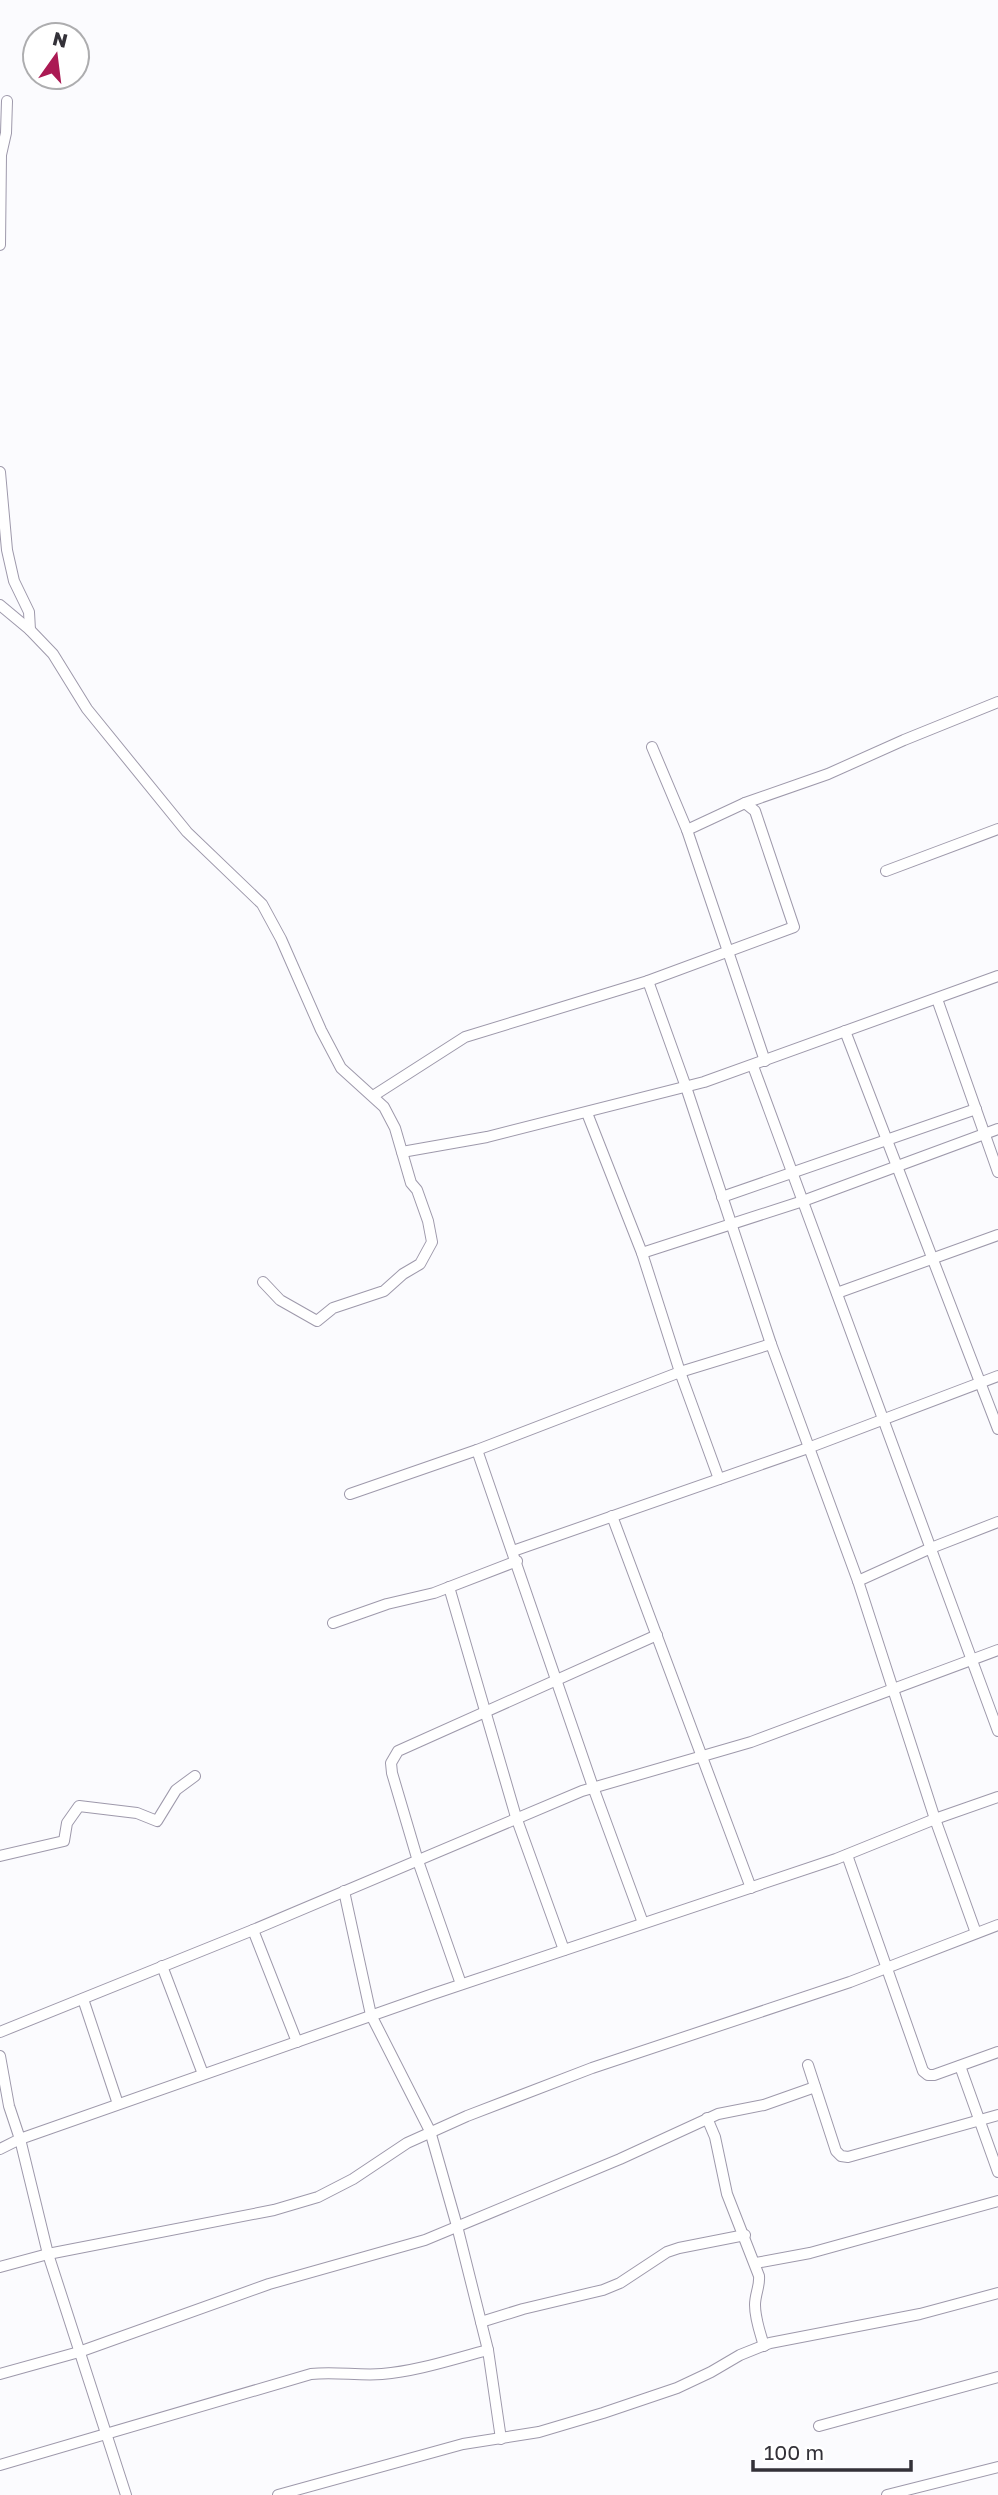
<svg xmlns="http://www.w3.org/2000/svg" width="998" height="2495" font-family="'Golos Text',sans-serif">
	<style>
		.lines { fill: none; stroke-linecap: round; stroke-linejoin: round }
		.street-casing { stroke: #9e99ab; stroke-width: 12 }
		.street { stroke: #fff; stroke-width: 10 }
	</style>
	<rect width="100%" height="100%" fill="#fbfbfe"/>
	<g class="lines">
		<defs>
			<g id="street">
				<path d="M0 245 1 155 6 133 7 101"/>
				<path d="M0 472 7 550 14 581 29 612 30 630"/>
				<path d="M0 605 30 630 53 654 87 709 187 832 262 904 281 939 321 1030 341 1068 384 1107 395 1128 411 1183 417 1190 428 1221 432 1242 420 1264 403 1274 384 1291 333 1308 317 1321 280 1300 263 1282"/>
				<path d="M652 747 687 830 765 1061"/>
				<path d="M745 803 828 774 904 740 998 702"/>
				<path d="M886 871 998 829"/>
				<path d="M648 981 686 1087 771 1344 858 1581 935 1819 976 1933"/>
				<path d="M937 999 998 1172"/>
				<path d="M845 1031 998 1429"/>
				<path d="M753 1066 998 1731"/>
				<path d="M373 1096 465 1037 648 981 794 927 755 811 745 803 687 830"/>
				<path d="M587 1113 642 1253 680 1372 719 1479"/>
				<path d="M402 1152 487 1137 704 1082 998 976"/>
				<path d="M722 1197 976 1109"/>
				<path d="M642 1253 803 1201 998 1129"/>
				<path d="M837 1293 998 1235"/>
				<path d="M477 1450 593 1787 643 1923"/>
				<path d="M350 1494 477 1450 680 1372 771 1344"/>
				<path d="M612 1516 751 1888"/>
				<path d="M513 1551 808 1448 998 1376"/>
				<path d="M858 1581 931 1548 998 1522"/>
				<path d="M449 1587 516 1817 564 1950"/>
				<path d="M333 1623 387 1604 434 1593 517 1561"/>
				<path d="M847 1855 923 2071 928 2075H934L998 2052"/>
				<path d="M0 1856 64 1841 67 1823 79 1806 137 1813 157 1821 176 1790 195 1776"/>
				<path d="M344 1891 371 2015 430 2131 457 2226 488 2350 501 2439"/>
				<path d="M253 1930 297 2042"/>
				<path d="M162 1966 203 2074"/>
				<path d="M461 1984 418 1861 392 1773 391 1763 398 1751 657 1635"/>
				<path d="M83 1999 118 2104"/>
				<path d="M0 2032 253 1930 582 1791 751 1742 998 1650"/>
				<path d="M0 2056 9 2106 20 2139 0 2149"/>
				<path d="M808 2065 836 2151 841 2156 848 2157 998 2115"/>
				<path d="M960 2066 998 2172"/>
				<path d="M707 2118 715 2137 727 2194 759 2276C760 2286 755 2294 755 2305 755 2319 760 2332 764 2346"/>
				<path d="M756 2263 810 2253 998 2201"/>
				<path d="M0 2267 48 2254 274 2210 318 2197 353 2179 407 2143 467 2116 592 2068 850 1982 998 1925"/>
				<path d="M481 2322 523 2309 603 2290 620 2283 667 2252 679 2248 745 2235"/>
				<path d="M0 2374 79 2352 269 2284 425 2240 620 2159 718 2114 764 2105 815 2087"/>
				<path d="M819 2426 998 2377"/>
				<path d="M0 2465 311 2374C335 2371 358 2376 382 2374 418 2371 453 2359 488 2350"/>
				<path d="M126 2495 48 2254 20 2139 433 1994 836 1859 935 1819 998 1797"/>
				<path d="M278 2495 463 2444 539 2432 603 2413 677 2388 711 2372 740 2355 770 2343 920 2314 998 2293"/>
				<path d="M887 2495 998 2467"/>
			</g>
		</defs>
		<use href="#street" class="street-casing"/>
		<use href="#street" class="street"/>
	</g>
	<g transform="translate(56 56) rotate(14)"><circle r="33" fill="#ffffff" stroke="#adadaf" stroke-width="2"/>
	<path d="M0-5L12 26L0 18L-12 26Z" fill="#ab1a54"/>
	<text y="-10" font-size="19" font-weight="bold" text-anchor="middle" fill="#333138">N</text>
	</g>
	<path d="M753 2460v10h158v-10" fill="none" stroke="#333138" stroke-width="3.5"/>
	<text x="764" y="2460" font-size="21" fill="#333138" stroke="#ffffff" stroke-width="5" paint-order="stroke">100 m</text>
</svg>
